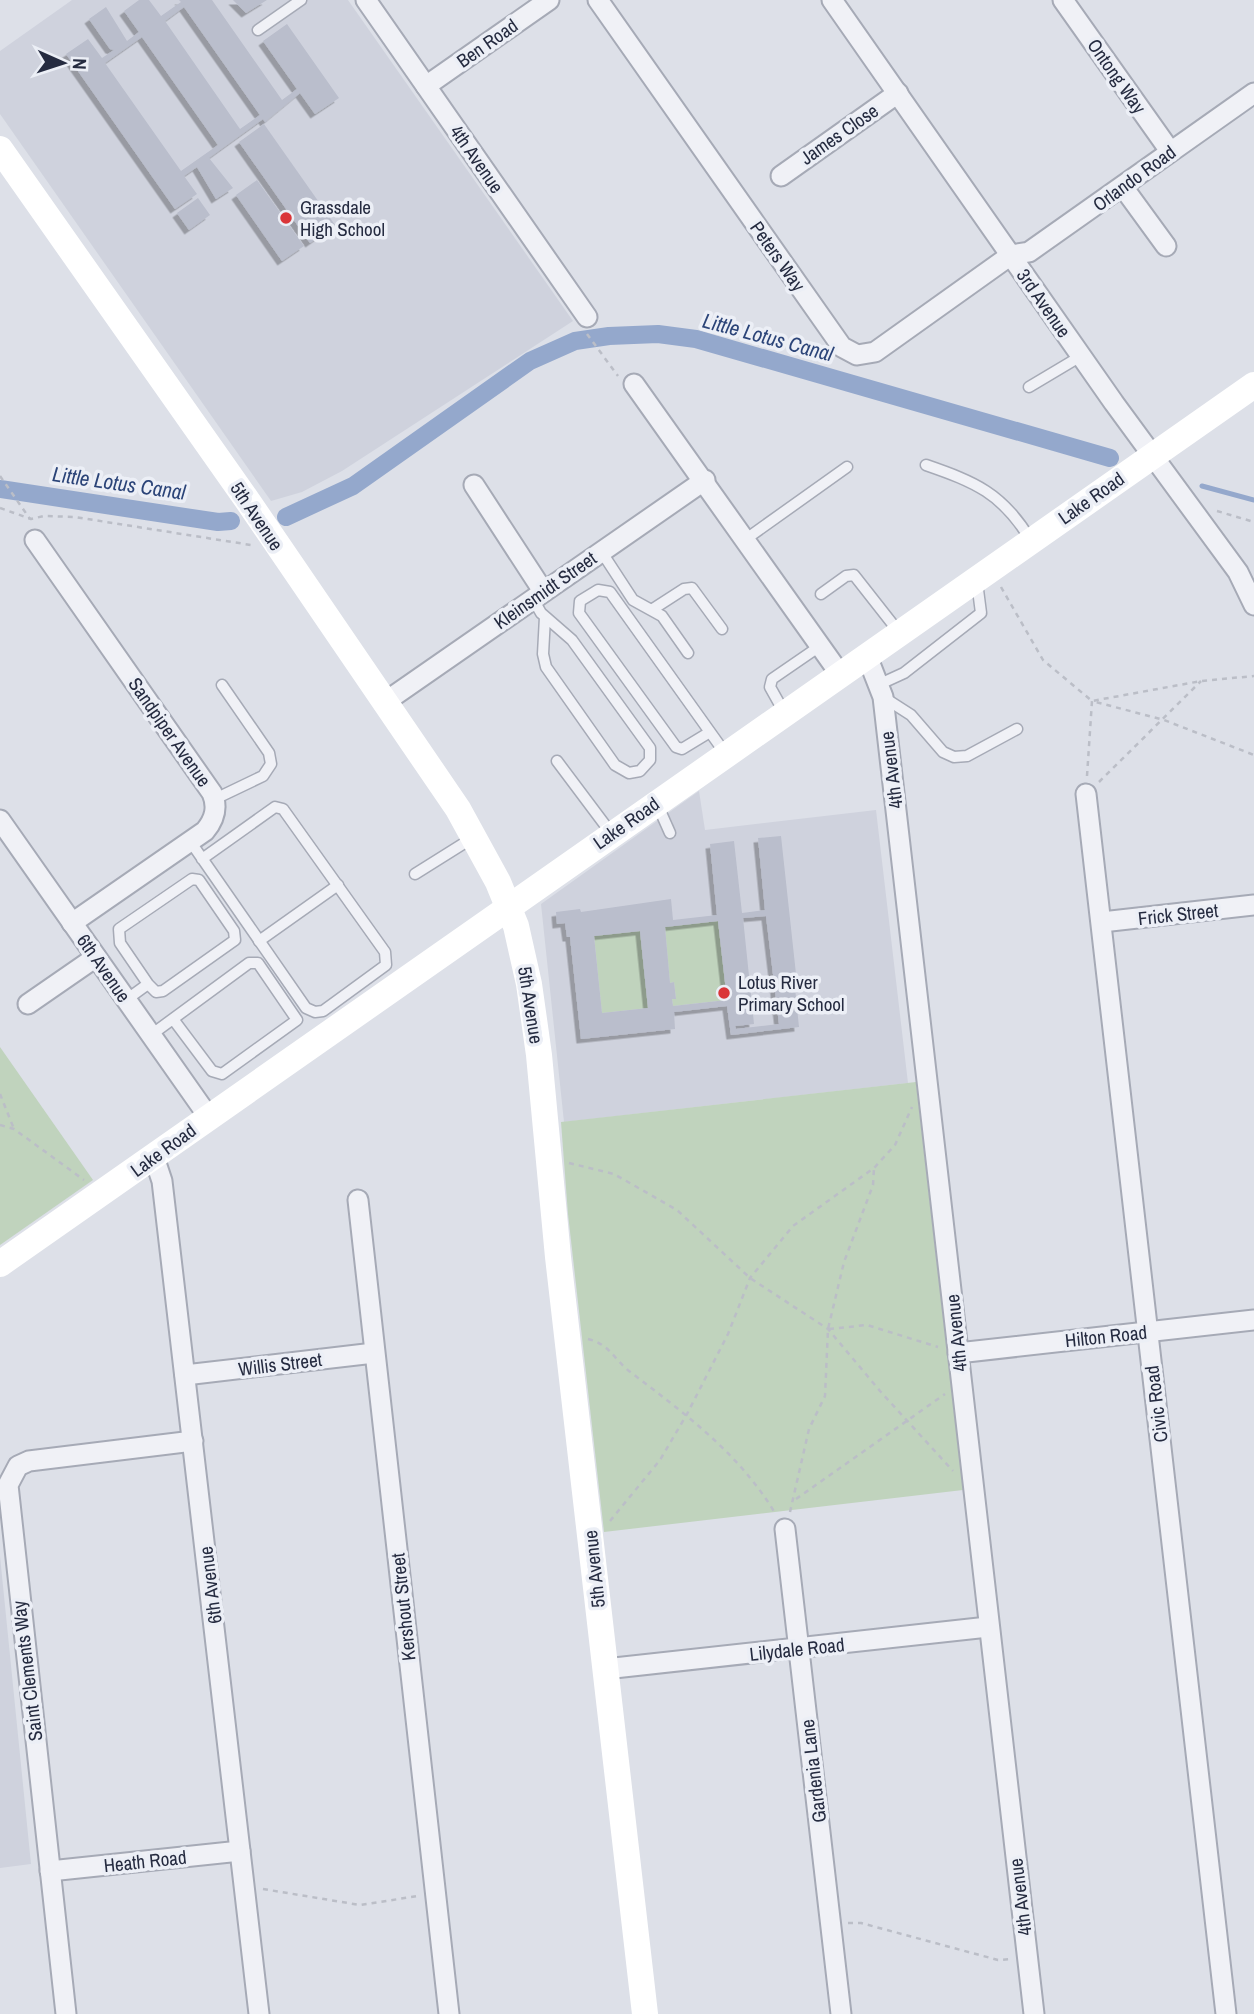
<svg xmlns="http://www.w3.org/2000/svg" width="1254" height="2014" font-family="'Archivo Narrow',sans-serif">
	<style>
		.built { fill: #cfd2dd }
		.green { fill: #c0d3bd }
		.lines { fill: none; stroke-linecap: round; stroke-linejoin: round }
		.stream { stroke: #94a8cc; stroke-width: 5 }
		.canal { stroke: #94a8cc; stroke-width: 18 }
		.building { fill: #babecc; fill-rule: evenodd; filter: url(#shadow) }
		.lane-casing { stroke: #a6aab6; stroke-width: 13 }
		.street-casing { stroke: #a6aab6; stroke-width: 23 }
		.path { stroke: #bbbec7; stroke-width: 2.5; stroke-dasharray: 5 5; stroke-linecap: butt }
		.lane { stroke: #f0f1f6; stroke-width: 10 }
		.street { stroke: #f0f1f6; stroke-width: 19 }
		.secondary { stroke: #fff; stroke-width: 26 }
		.poi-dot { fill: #da3539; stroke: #eceff6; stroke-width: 2.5 }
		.labels { text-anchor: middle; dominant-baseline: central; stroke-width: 7; stroke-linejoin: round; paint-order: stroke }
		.street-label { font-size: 19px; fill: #252b40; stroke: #eceff6 }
		.poi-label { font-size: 19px; fill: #252b40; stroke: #eceff6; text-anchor: start }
		.water-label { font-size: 21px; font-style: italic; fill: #2b4478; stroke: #eceff6 }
	</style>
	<defs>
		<filter id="shadow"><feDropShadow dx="-4.5" dy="4.5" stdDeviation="0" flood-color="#0004"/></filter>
	</defs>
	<rect width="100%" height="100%" fill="#dde0e8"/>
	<g class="built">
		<path d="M72 0H348L573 321 342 471 302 492 271 501 0 114V51Z"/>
		<path d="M699 791 705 830 876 810 908 1083 564 1122 541 904Z"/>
		<path d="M0 1556 31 1864 0 1868Z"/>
	</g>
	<g class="green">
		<path d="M718 921 727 1000 673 1006 672 999H676L674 982 670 983 665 927Z"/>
		<path d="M640 931 648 1008 602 1013 594 936Z"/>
		<path d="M0 1047 93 1180 0 1245Z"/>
		<path d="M916 1082 963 1490 604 1532 568 1214 561 1122Z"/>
	</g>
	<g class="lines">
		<path class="stream" d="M1202 486 1254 500"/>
		<g class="canal">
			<path d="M0 489 218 522 231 521"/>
			<path d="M286 517 353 486 530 361 575 341 609 336 658 334 696 339 1110 458"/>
		</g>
	</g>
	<g class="building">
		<path d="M139 0H149L161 16 181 2 179 0H212L282 100 297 89 263 41 287 24 339 98 315 114 300 93 265 122 263 119 209 158 233 188 216 199 197 167 184 176 197 194 175 209 66 54 88 39 102 58 114 50 110 49 89 19 106 7 127 41 139 32 124 11ZM184 7 260 115 240 129 165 21ZM142 37 218 145 181 171 105 63Z"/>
		<path d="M233 0H267L246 13Z"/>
		<path d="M264 124 335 225 310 243 239 142Z"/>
		<path d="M257 180 304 246 282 261 236 195Z"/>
		<path d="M198 198 210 215 189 230 177 213Z"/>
		<path d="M781 836 796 974 787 975V979L794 978 799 1027 731 1035 727 1006 674 1012 675 1029 581 1039 570 937H567L565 923 557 924 556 912 580 909 581 912 671 899 673 920 717 915 710 844 734 841 742 913 765 910 758 838ZM766 916 779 1024 736 1029 735 1026 754 1024 743 918ZM718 921 727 1000 673 1006 672 999H676L674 982 670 983 665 927ZM640 931 648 1008 602 1013 594 936Z"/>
	</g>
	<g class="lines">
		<defs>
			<g id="lane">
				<path d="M258 30 301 0"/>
				<path d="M1029 387 1081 356"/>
				<path d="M926 465C975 482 1002 493 1030 539"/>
				<path d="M746 539 847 467"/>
				<path d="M601 551 633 600 662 616 688 653"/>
				<path d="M821 594 846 576 854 575 898 631"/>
				<path d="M533 599 541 613 572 640 650 748V760L640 771 629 773 615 765 546 667 543 654 545 617"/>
				<path d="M653 609 684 589 692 588 722 629"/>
				<path d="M880 684 904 673 981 613 977 582"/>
				<path d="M883 697 911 715 943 752 954 757 967 756 1017 729"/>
				<path d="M784 712 770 687 772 679 820 646"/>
				<path d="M710 732 682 749 676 747 579 613 580 601 598 590 610 592 725 753"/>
				<path d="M557 761 611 833"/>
				<path d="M215 799 263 776 271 764 269 753 222 685"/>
				<path d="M658 806 670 833"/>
				<path d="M190 841 306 1008 315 1012 323 1011 386 965 385 952 283 809 275 807 202 859"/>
				<path d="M415 874 474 837"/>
				<path d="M259 941 338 885"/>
				<path d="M126 1000 148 984 120 943 119 929 192 879 199 880 234 931 235 940 163 991 156 992 148 984"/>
				<path d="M151 1035 249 963H258L297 1020 222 1074 212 1071 173 1019"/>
			</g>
			<g id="street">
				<path d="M366 0 587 317"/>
				<path d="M598 0 842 347 857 355 875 352 1011 255 1029 252 1254 93"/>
				<path d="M832 0 1114 403 1238 572 1254 605"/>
				<path d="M1063 0 1170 151"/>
				<path d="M426 86 549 0"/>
				<path d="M781 176 898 93"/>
				<path d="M1123 187 1166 246"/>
				<path d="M634 384 840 674"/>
				<path d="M474 485 543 591"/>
				<path d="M35 540 212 793C218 807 215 819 205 831L72 923"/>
				<path d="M867 656 883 697 1034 2014"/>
				<path d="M385 702 705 480"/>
				<path d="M1086 794 1226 2014"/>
				<path d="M0 820 208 1116"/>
				<path d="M1102 922 1254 905"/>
				<path d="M28 1004 96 957"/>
				<path d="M154 1157 162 1181 259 2014"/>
				<path d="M358 1200 449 2014"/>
				<path d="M958 1353 1254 1320"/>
				<path d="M185 1375 374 1353"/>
				<path d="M785 1529 841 2014"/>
				<path d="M605 1669 988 1627"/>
				<path d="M50 1871 240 1851"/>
				<path d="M66 2014 8 1485 18 1466 29 1461 193 1441"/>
			</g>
		</defs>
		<use href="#lane" class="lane-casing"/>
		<use href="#street" class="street-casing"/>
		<g class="path">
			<path d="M587 334 618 376"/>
			<path d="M0 476 30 519"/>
			<path d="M0 508 31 519 44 516 75 517 251 545"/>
			<path d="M1217 511 1254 522"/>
			<path d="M1001 587 1043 660 1092 701 1201 681 1254 676"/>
			<path d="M1087 776 1092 701 1164 720 1254 755"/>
			<path d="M1099 782 1201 681"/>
			<path d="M0 1094 14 1129"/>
			<path d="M0 1125 14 1129 84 1180"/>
			<path d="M569 1163 614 1174 677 1210 750 1278 828 1329 880 1391 953 1471"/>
			<path d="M829 1329 867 1325 938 1347"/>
			<path d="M588 1339C609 1344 614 1359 629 1371 684 1413 739 1453 775 1513"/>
			<path d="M796 1499 945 1394"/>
			<path d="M790 1512 809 1429 825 1396 828 1329 844 1262 873 1185 874 1168"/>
			<path d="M610 1521 660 1460 687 1414 728 1334 750 1278 793 1226 874 1168 895 1145 912 1107"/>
			<path d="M263 1889 360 1905 418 1896"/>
			<path d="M848 1923H861L998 1960 1012 1959"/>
		</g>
		<use href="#lane" class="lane"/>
		<use href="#street" class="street"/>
		<g class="secondary">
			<path d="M0 149 247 500 458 809 498 882 516 926 529 984 539 1055 558 1257 645 2014"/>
			<path d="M0 1264 1254 385"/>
		</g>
	</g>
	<g class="poi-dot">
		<circle cx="286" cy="218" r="7"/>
		<circle cx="724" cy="993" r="7"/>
	</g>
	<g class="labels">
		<g class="street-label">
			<text transform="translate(487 43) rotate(-35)">Ben Road</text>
			<text transform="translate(1117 76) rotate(55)">Ontong Way</text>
			<text transform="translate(839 134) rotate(-35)">James Close</text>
			<text transform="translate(477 159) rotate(55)">4th Avenue</text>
			<text transform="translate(1134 178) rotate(-36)">Orlando Road</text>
			<text transform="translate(778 256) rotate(55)">Peters Way</text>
			<text transform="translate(1044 303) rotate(55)">3rd Avenue</text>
			<text transform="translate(1091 498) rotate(-35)">Lake Road</text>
			<text transform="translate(257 516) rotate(56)">5th Avenue</text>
			<text transform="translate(545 590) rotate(-35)">Kleinsmidt Street</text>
			<text transform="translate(170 732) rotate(55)">Sandpiper Avenue</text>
			<text transform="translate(891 770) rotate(-97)">4th Avenue</text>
			<text transform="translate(626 823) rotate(-35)">Lake Road</text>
			<text transform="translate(1178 914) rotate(-6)">Frick Street</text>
			<text transform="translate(104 968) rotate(55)">6th Avenue</text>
			<text transform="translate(531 1005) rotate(81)">5th Avenue</text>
			<text transform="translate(163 1150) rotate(-36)">Lake Road</text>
			<text transform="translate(956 1333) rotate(-96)">4th Avenue</text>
			<text transform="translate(1106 1336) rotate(-6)">Hilton Road</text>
			<text transform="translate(280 1364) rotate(-7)">Willis Street</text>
			<text transform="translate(1156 1404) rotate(-97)">Civic Road</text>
			<text transform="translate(594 1569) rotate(-96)">5th Avenue</text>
			<text transform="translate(210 1585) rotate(-97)">6th Avenue</text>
			<text transform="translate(403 1607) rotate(-96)">Kershout Street</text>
			<text transform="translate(797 1649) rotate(-6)">Lilydale Road</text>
			<text transform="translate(27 1671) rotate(-97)">Saint Clements Way</text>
			<text transform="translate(813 1771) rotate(-97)">Gardenia Lane</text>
			<text transform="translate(145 1861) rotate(-6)">Heath Road</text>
			<text transform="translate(1020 1897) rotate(-97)">4th Avenue</text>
		</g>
		<g class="poi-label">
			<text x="300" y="207">Grassdale<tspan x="300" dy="22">High School</tspan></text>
			<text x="738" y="982">Lotus River<tspan x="738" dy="22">Primary School</tspan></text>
		</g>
		<g class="water-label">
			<text transform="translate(768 337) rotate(15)">Little Lotus Canal</text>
			<text transform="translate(119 483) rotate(8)">Little Lotus Canal</text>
		</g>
	</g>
	<g transform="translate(63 63) rotate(93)" stroke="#eceff6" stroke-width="5" paint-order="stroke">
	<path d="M0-5L12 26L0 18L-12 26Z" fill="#252b40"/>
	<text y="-10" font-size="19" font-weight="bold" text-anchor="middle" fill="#252b40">N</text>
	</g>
</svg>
